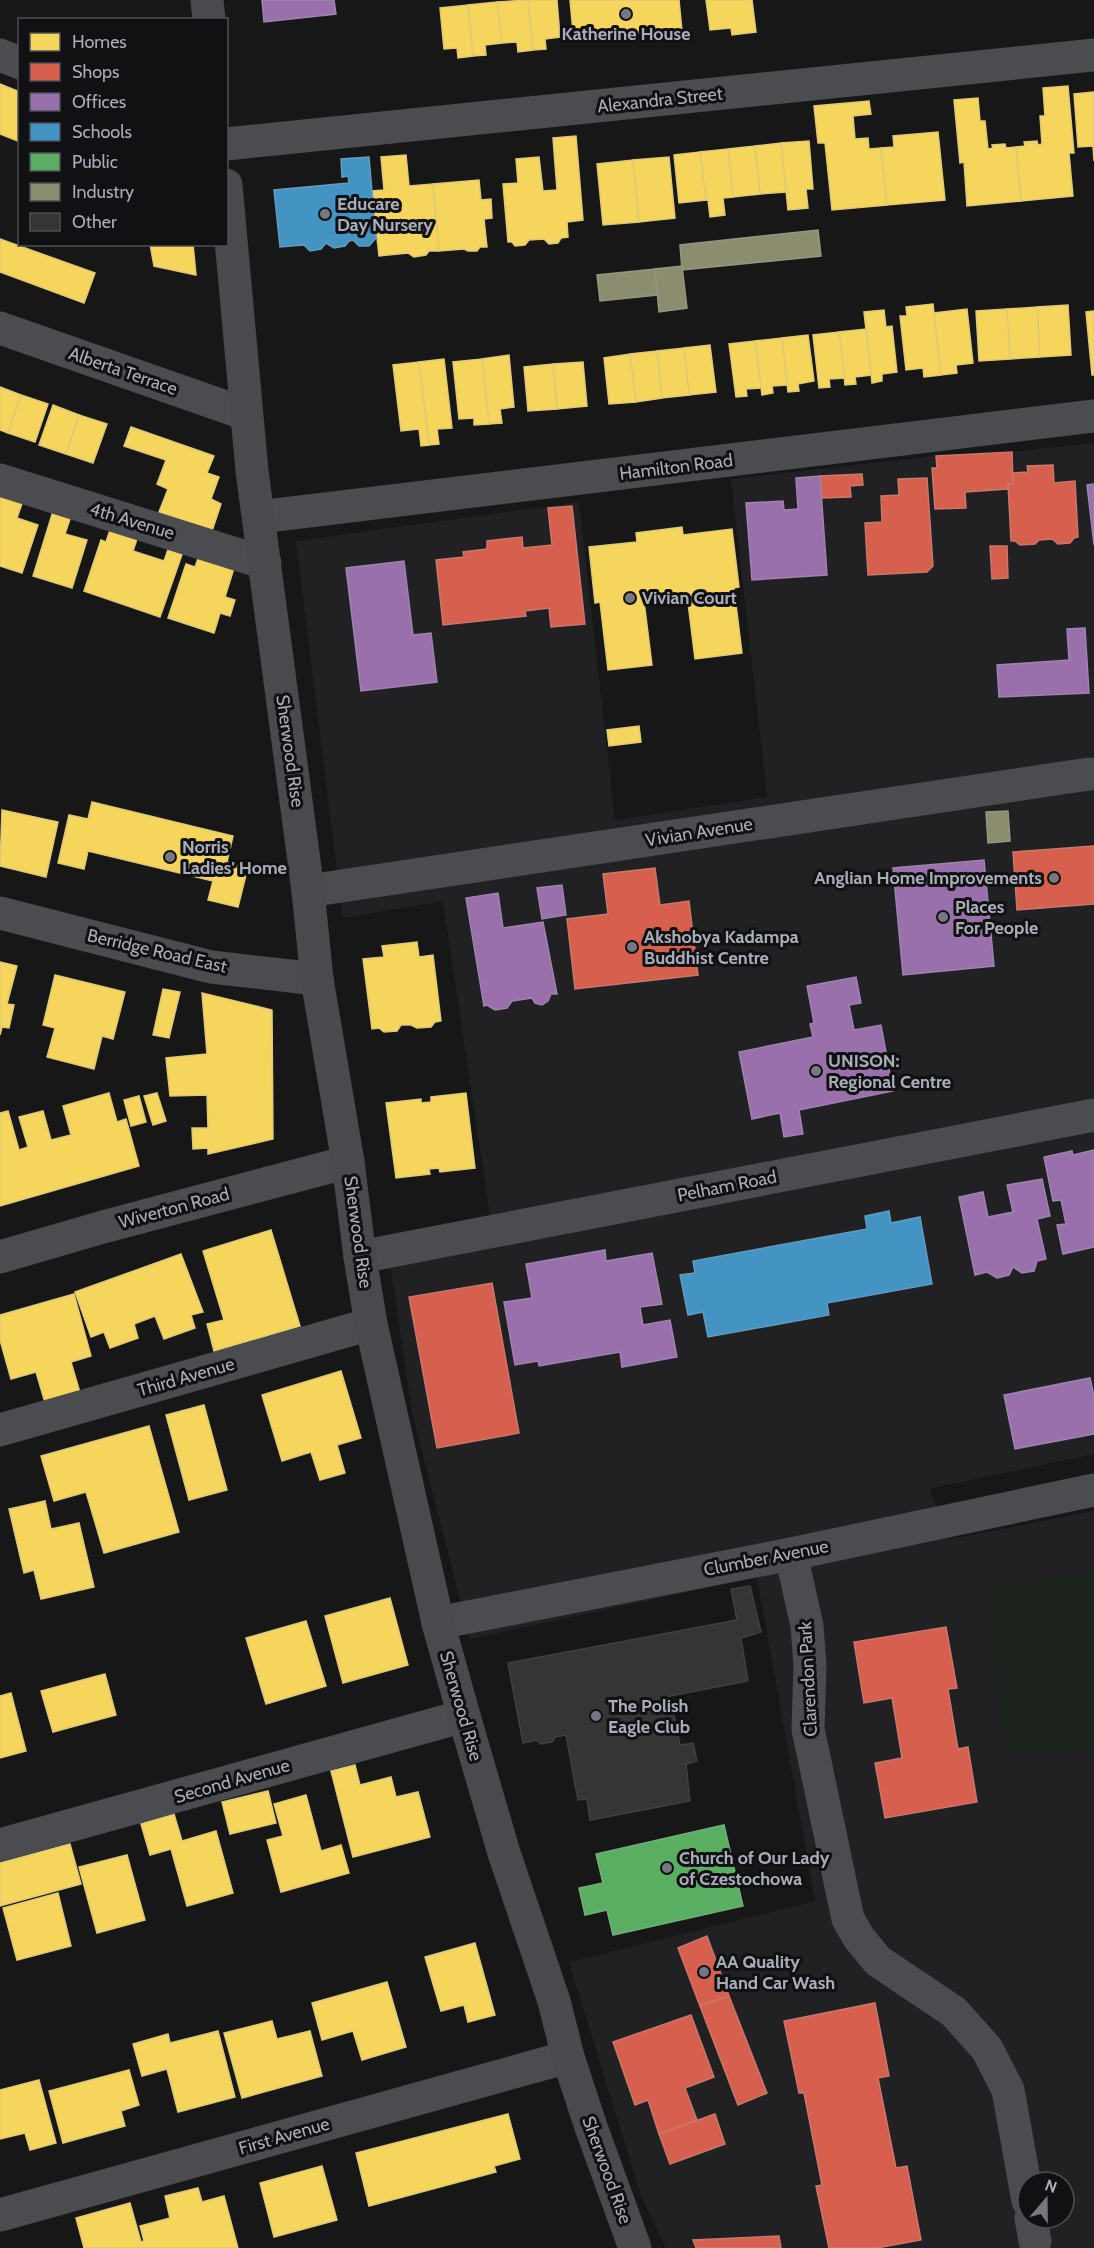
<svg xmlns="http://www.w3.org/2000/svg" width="1094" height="2248" font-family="Cabin,sans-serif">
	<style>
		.built { fill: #212123; fill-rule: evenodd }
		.green { fill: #1d241e }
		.homes { fill: #f6d55c; stroke: #dfc978; stroke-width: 1.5 }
		.shops { fill: #d6604d; stroke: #c8776d; stroke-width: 1.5 }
		.offices { fill: #9970ab; stroke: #9e82af; stroke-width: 1.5 }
		.schools { fill: #4393c3; stroke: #619bc0; stroke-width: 1.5 }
		.public { fill: #5aae61; stroke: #71ae7b; stroke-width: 1.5 }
		.industry { fill: #8c8c6e; stroke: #949684; stroke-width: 1.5 }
		.building { fill: #353536; stroke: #3f4043; stroke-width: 1.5 }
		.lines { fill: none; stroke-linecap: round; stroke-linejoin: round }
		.minor { stroke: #4b4c50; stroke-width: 33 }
		.secondary { stroke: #4a4a4e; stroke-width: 33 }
		.poi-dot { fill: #757880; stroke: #111113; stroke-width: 2 }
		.labels { text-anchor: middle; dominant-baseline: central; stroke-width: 6; stroke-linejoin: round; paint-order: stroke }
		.poi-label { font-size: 18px; font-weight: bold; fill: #a8adb8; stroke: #111113; text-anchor: start }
		.street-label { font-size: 18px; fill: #a8adb8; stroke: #111113 }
	</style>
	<rect width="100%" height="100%" fill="#171717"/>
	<path class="built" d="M1094 443V1454L929 1489 951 1539 1094 1511V2248H666L641 2196 569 1962 815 1901 757 1577 470 1639 412 1412 386 1236 490 1215 443 901 343 918 296 541 579 502 615 820 767 797 731 479 936 456 1012 452ZM1028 2182H1064V2218H1028Z"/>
	<path class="green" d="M1094 1575V1748L1004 1756 989 1584Z"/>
	<g class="homes">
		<path d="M528 0 533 50 518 52 517 42 502 43 497 2Z"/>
		<path d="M528 0H557L560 37 545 39 546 49 533 50Z"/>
		<path d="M570 0H679L682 31 626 36 625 28 573 32Z"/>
		<path d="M706 0H752L756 32 732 35 731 28 710 30Z"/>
		<path d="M497 2 502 43 485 45 486 55 473 56 468 5Z"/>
		<path d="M468 5 473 56 458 58 457 48 444 49 440 8Z"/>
		<path d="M0 84 20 92V142L0 134Z"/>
		<path d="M1068 86 1074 153H1069L1073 196 1021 201 1016 147 1025 146 1024 142 1037 141 1038 145 1042 144 1040 116H1045L1043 88Z"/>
		<path d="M1094 92V161L1093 146 1078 147 1074 94Z"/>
		<path d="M978 98 980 121H985L988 149 993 148 992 145 1005 144 1006 148 1016 147 1021 201 967 206 964 162 960 163 954 100Z"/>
		<path d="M869 101 871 114 853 116 855 139 868 138 869 149 881 148 887 205 832 210 825 143H818L814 106Z"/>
		<path d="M938 132 945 200 887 205 881 148 894 147 893 136Z"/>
		<path d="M576 136 583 220 567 222 568 237 561 238 558 243 549 244 544 239 529 240 525 245 515 246 512 242H508L503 184 518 183 516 159 539 157 543 191 557 190 553 138Z"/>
		<path d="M809 141 813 189H806L808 208 788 210 781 143Z"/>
		<path d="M781 143 786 192 760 194 755 146Z"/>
		<path d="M755 146 760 194 733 197 728 149Z"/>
		<path d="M728 149 733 197 723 198 725 215 710 217 708 200H706L700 152Z"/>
		<path d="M700 152 706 200 679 203 674 155Z"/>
		<path d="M406 155 409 186 433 184 439 251H429L426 255 414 257 408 253 379 256 372 191 384 190 381 157Z"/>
		<path d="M669 157 675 218 639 222 633 160Z"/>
		<path d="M633 160 639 222 603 225 597 164Z"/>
		<path d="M479 180 481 200 491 199 492 218 484 219 487 247H480L477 251H468L464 249 439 251 433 184Z"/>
		<path d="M0 239 95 273 84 303 0 272Z"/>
		<path d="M150 244H193L196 275 154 266Z"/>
		<path d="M933 304 941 375 924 377 923 368 906 370 900 316H907L906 307Z"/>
		<path d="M1068 305 1071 355 1040 357 1037 307Z"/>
		<path d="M1037 307 1040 357 1010 359 1007 309Z"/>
		<path d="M967 309 973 363 956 365 957 373 941 375 934 313Z"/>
		<path d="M1007 309 1010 359 979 361 976 311Z"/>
		<path d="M884 310 886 327 892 326 897 372 882 374V381L872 383 864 312Z"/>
		<path d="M1094 311V375H1092L1086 312Z"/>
		<path d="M866 329 871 375 855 377 856 384 845 385 839 332Z"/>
		<path d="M839 332 845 378 829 379 830 387 819 388 813 335Z"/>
		<path d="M808 335 814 381 798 384 799 391 788 392 782 338Z"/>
		<path d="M782 338 787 385 772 386 773 393 762 395 755 341Z"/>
		<path d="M755 341 761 388 746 389 747 396 736 397 729 344Z"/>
		<path d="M710 345 716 392 689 395 684 348Z"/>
		<path d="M684 348 689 395 662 398 657 351Z"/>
		<path d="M657 351 662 398 636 402 630 354Z"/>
		<path d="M630 354 636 402 609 404 604 358Z"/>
		<path d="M509 355 514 407 500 409 502 423 489 424 482 359Z"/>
		<path d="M444 359 452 428 437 429 439 444 429 445 419 362Z"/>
		<path d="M482 359 489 424 474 425V418L459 419 453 362Z"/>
		<path d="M419 362 429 445 421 446 419 429 401 431 393 365Z"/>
		<path d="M583 362 587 406 557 409 553 364Z"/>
		<path d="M553 364 557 409 528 411 524 367Z"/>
		<path d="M0 387 21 395 8 433 0 430Z"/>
		<path d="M21 395 48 404 35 442 8 433Z"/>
		<path d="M53 405 79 415 66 454 39 445Z"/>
		<path d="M79 415 107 424 93 463 66 454Z"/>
		<path d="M131 427 214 456 207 473 219 477 211 499 221 504 212 531 159 512 168 489 157 484 166 460 124 446Z"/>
		<path d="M0 497 24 498 17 518 38 525 22 573 0 566Z"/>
		<path d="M54 508 72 513 65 534 87 540 72 588 33 576Z"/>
		<path d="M112 524 139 533 133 551 164 561 170 544 184 549 160 617 84 591 101 540 106 542Z"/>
		<path d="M682 527 683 535 732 529 739 587 734 588 742 653 695 659 687 595 644 601 652 665 608 670 600 602 595 603 589 547 637 542 636 533Z"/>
		<path d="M200 553 235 565 225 597 235 600 230 616 220 613 214 633 168 618 186 564 195 567Z"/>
		<path d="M639 726 641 742 609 746 607 730Z"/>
		<path d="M92 802 233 836 227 862 248 867 238 907 208 900 213 881 88 851 84 869 58 863 69 815 88 819Z"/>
		<path d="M2 810 58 822 46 877 0 866Z"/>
		<path d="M417 942 419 957 433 955 441 1021 435 1022 431 1027 417 1028 411 1025H401L397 1031 384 1032 379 1028 372 1029 363 959 384 957 382 946Z"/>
		<path d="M0 962 17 966 7 1004 14 1005 9 1028 2 1027 0 1035Z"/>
		<path d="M55 975 125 992 113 1039 102 1036 94 1069 47 1057 55 1028 43 1025Z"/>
		<path d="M163 989 180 992 169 1038 153 1035Z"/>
		<path d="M202 993 272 1010 273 1139 208 1154V1148L193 1149 192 1128H208L207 1095 170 1096 166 1058 207 1054Z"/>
		<path d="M109 1093 117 1122 126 1119 139 1166 0 1206V1113L8 1111 19 1150 28 1147 19 1117 43 1111 51 1140 71 1135 63 1106Z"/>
		<path d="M157 1093 166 1121 153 1125 144 1096Z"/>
		<path d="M466 1093 475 1168 440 1172 439 1168 429 1169 430 1174 396 1178 386 1103 421 1099V1103L431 1102V1097Z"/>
		<path d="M139 1096 146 1122 131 1126 124 1100Z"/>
		<path d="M271 1230 300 1326 214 1351 207 1324 224 1320 203 1251Z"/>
		<path d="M181 1254 203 1312 191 1315 195 1328 164 1339 155 1316 134 1324 138 1338 110 1348 104 1332 91 1337 75 1292Z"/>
		<path d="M74 1294 91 1356 71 1362 81 1396 46 1406 36 1372 11 1379 0 1340V1315Z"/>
		<path d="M341 1371 361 1438 337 1445 345 1473 320 1480 311 1452 282 1461 262 1395Z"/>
		<path d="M204 1405 227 1490 189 1500 166 1415Z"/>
		<path d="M149 1426 179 1532 104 1553 86 1492 54 1501 41 1456Z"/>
		<path d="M45 1501 51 1529 79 1523 94 1587 41 1599 34 1570 24 1573 9 1509Z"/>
		<path d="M390 1598 408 1665 343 1683 325 1616Z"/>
		<path d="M306 1621 326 1686 266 1704 246 1638Z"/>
		<path d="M105 1674 116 1715 53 1732 41 1691Z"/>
		<path d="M11 1693 26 1751 0 1758V1696Z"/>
		<path d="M355 1765 360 1785 391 1777 396 1797 418 1792 430 1837 353 1857 331 1771Z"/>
		<path d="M268 1791 276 1823 230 1834 222 1802Z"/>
		<path d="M306 1795 321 1851 341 1845 349 1873 281 1892 267 1840 283 1836 274 1804Z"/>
		<path d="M174 1814 182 1841 216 1831 233 1893 187 1906 171 1849 150 1855 141 1824Z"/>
		<path d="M70 1844 81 1884 0 1906V1863Z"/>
		<path d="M127 1855 145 1920 97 1933 79 1867Z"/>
		<path d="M58 1893 71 1946 17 1960 3 1908Z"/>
		<path d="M475 1943 495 2015 468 2022 464 2005 441 2011 425 1957Z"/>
		<path d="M387 1982 406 2047 362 2060 353 2031 322 2040 312 2003Z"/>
		<path d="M272 2021 277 2039 310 2031 322 2076 242 2098 224 2033Z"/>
		<path d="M218 2031 235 2097 178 2112 167 2069 142 2076 133 2044 168 2034 170 2043Z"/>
		<path d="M129 2070 139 2105 121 2111 125 2126 63 2143 49 2091Z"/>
		<path d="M39 2080 56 2143 30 2150 25 2133 0 2139V2090Z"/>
		<path d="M508 2114 520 2159 494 2166 496 2172 369 2206 356 2153Z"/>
		<path d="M322 2166 337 2220 274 2237 260 2183Z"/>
		<path d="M198 2188 202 2202 224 2196 238 2248H84L76 2218 130 2203 141 2242 144 2241 140 2226 170 2218 165 2196Z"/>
	</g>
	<g class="shops">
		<path d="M1012 452 1013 484H1008V489L965 492 966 508 935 509 932 468H937L936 456Z"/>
		<path d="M1053 465 1054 483 1075 481 1078 537 1074 538 1070 543 1058 544 1052 539 1039 540 1035 544 1020 545 1015 541H1011L1008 484H1013V473L1028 472 1027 466Z"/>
		<path d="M862 474 863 485 850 486 851 497 822 498 820 476Z"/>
		<path d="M927 478 933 566 927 572 868 575 865 523 882 522 881 496 899 495 898 479Z"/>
		<path d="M572 506 585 624 551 627 549 608 525 611 526 616 443 625 436 560 464 557 463 552 487 549V541L522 537 523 548 552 545 548 508Z"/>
		<path d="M990 546H1007L1008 578 992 579Z"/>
		<path d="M1094 846V904L1017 910 1013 852Z"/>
		<path d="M655 868 660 905 689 901 698 975 575 989 567 919 608 914 603 874Z"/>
		<path d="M492 1283 519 1433 437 1448 409 1297Z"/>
		<path d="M946 1627 957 1688 948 1689 958 1749 968 1747 977 1802 885 1818 875 1763 902 1758 892 1698 864 1703 854 1642Z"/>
		<path d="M707 1936 729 1996 700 2006 678 1948Z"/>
		<path d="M729 1996 767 2093 738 2105 700 2006Z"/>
		<path d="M875 2003 889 2076 878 2078 896 2168 907 2166 921 2240 877 2248H829L816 2186 822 2185 804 2093H799L784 2021Z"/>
		<path d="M691 2015 714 2077 685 2088 697 2120 659 2134 648 2100 635 2105 613 2042Z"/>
		<path d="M715 2114 725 2144 670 2164 659 2134Z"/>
		<path d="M779 2236 781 2248H696L693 2240Z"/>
	</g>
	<g class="offices">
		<path d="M262 0H334L336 14 264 22Z"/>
		<path d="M820 476 827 575 752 580 746 503 783 501 784 510 798 509 796 478Z"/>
		<path d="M1094 484V545L1087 485Z"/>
		<path d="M404 561 413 635 431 633 437 682 361 691 346 568Z"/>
		<path d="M1085 628 1089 693 999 697 997 665 1069 660 1067 629Z"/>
		<path d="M984 860 994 966 903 975 893 868Z"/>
		<path d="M562 885 566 915 542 919 537 888Z"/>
		<path d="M498 893 503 928 543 922 557 994H551L548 1001 542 1005 535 1003 532 998 512 1001 507 1008 495 1010 487 1005 484 1006 466 898Z"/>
		<path d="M856 977 861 1003 849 1005 854 1030 881 1025 893 1091 799 1110 803 1134 784 1137 780 1113 752 1119 739 1052 813 1037 810 1024 814 1023 807 986Z"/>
		<path d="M1094 1150V1247L1063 1254 1057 1225 1066 1224 1061 1200 1053 1201 1044 1157 1072 1151 1073 1155Z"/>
		<path d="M1042 1179 1050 1216 1037 1219 1046 1259 1037 1261 1034 1271 1022 1273 1013 1267 1009 1275 997 1278 987 1272 975 1275 959 1197 983 1192 988 1217 1013 1212 1007 1185Z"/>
		<path d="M605 1250 606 1261 652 1253 662 1304 640 1307 643 1325 670 1320 677 1357 622 1367 620 1352 539 1366 538 1361 515 1365 504 1302 532 1298 526 1264Z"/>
		<path d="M1090 1378 1094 1396V1434L1015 1449 1004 1395Z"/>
	</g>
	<g class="schools">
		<path d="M369 157 376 238 369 246H359L353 240 349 241 345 246 334 248 326 243 321 249 310 251 304 245 280 247 274 190 349 183 348 176 342 177 341 159Z"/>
		<path d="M889 1211 891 1223 920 1217 932 1284 827 1303 829 1315 708 1337 703 1312 688 1315 680 1275 695 1273 693 1261 867 1229 865 1216Z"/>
	</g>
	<path class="public" d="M724 1825 743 1906 613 1935 607 1910 585 1915 579 1888 603 1883 596 1854Z"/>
	<g class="industry">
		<path d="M818 230 821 256 682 270 680 245Z"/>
		<path d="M682 266 687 308 659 312 655 269Z"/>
		<path d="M655 269 657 295 600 301 597 275Z"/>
		<path d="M1008 811 1010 841 988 843 986 812Z"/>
	</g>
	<path class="building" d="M750 1586 761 1632 741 1638 748 1681 670 1696 680 1745 693 1743 697 1761 686 1764 690 1801 590 1820 587 1799 578 1800 566 1735 555 1737 552 1742 540 1744 537 1740 523 1743 508 1663 737 1620 731 1589Z"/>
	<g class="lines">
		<g class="minor">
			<path d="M0 55 20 63"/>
			<path d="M226 144 1094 55"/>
			<path d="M0 328 246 414"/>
			<path d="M0 480 265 563"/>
			<path d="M259 517 1094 416"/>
			<path d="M308 891 1089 774"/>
			<path d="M0 913 211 967 317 979"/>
			<path d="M0 1257 103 1227 348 1162"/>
			<path d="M360 1257 1094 1115"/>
			<path d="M0 1430 371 1324"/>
			<path d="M791 1554 807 1626 810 1665 808 1729 848 1919 859 1938 878 1961 954 2012 987 2049 1008 2090 1028 2201"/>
			<path d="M438 1623 791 1554 1094 1490"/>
			<path d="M0 1845 464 1716"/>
			<path d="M0 2215 568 2057"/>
			<path d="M1031 2218 1035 2241"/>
		</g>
		<g class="secondary">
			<path d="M207 0 209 20"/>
			<path d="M226 185 252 471 308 891 317 979 348 1162 360 1257 371 1324 438 1623 464 1716 504 1853 554 2001 568 2057 591 2127 635 2248"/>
		</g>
	</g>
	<g class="poi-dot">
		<circle cx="626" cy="14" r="6"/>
		<circle cx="325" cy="214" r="6"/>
		<circle cx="630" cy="598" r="6"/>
		<circle cx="170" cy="857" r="6"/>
		<circle cx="1054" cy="878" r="6"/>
		<circle cx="943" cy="917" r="6"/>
		<circle cx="632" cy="947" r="6"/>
		<circle cx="816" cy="1071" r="6"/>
		<circle cx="596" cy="1716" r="6"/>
		<circle cx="667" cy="1868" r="6"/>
		<circle cx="704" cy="1972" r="6"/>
	</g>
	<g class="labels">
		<g class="poi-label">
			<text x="626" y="34" text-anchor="middle">Katherine House</text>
			<text x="337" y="204">Educare<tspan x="337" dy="21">Day Nursery</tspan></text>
			<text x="642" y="598">Vivian Court</text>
			<text x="182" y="847">Norris<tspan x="182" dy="21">Ladies' Home</tspan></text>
			<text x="1042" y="878" text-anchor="end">Anglian Home Improvements</text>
			<text x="955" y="907">Places<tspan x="955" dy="21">For People</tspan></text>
			<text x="644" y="937">Akshobya Kadampa<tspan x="644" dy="21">Buddhist Centre</tspan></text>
			<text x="828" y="1061">UNISON:<tspan x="828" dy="21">Regional Centre</tspan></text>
			<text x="608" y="1706">The Polish<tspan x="608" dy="21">Eagle Club</tspan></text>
			<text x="679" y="1858">Church of Our Lady<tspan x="679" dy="21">of Czestochowa</tspan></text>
			<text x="716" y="1962">AA Quality<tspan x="716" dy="21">Hand Car Wash</tspan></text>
		</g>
		<g class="street-label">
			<text transform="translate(660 100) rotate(-6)">Alexandra Street</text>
			<text transform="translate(123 371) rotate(19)">Alberta Terrace</text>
			<text transform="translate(676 467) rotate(-7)">Hamilton Road</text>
			<text transform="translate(132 521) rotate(17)">4th Avenue</text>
			<text transform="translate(290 751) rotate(82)">Sherwood Rise</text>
			<text transform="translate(699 832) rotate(-9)">Vivian Avenue</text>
			<text transform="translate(157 951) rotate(13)">Berridge Road East</text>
			<text transform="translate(727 1186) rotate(-11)">Pelham Road</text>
			<text transform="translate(174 1208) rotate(-15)">Wiverton Road</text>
			<text transform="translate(358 1232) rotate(82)">Sherwood Rise</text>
			<text transform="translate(186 1377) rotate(-16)">Third Avenue</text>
			<text transform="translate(766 1558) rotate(-11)">Clumber Avenue</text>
			<text transform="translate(808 1679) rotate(-93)">Clarendon Park</text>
			<text transform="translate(461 1706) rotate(74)">Sherwood Rise</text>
			<text transform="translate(232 1781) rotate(-16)">Second Avenue</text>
			<text transform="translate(284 2136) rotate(-16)">First Avenue</text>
			<text transform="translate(607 2170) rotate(70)">Sherwood Rise</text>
		</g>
	</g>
	<rect x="18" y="18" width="210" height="228" fill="#111113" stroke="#4d4f55" stroke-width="1.5"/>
	<rect x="30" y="33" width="30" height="18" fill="#f6d55c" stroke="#4d4f55" stroke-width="1.5"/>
	<text x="72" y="48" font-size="18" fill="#a8adb8">Homes</text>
	<rect x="30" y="63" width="30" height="18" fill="#d6604d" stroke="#4d4f55" stroke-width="1.5"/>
	<text x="72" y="78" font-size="18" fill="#a8adb8">Shops</text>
	<rect x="30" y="93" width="30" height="18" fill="#9970ab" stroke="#4d4f55" stroke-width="1.5"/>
	<text x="72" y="108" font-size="18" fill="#a8adb8">Offices</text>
	<rect x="30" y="123" width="30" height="18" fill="#4393c3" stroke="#4d4f55" stroke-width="1.5"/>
	<text x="72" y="138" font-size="18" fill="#a8adb8">Schools</text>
	<rect x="30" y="153" width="30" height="18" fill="#5aae61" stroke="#4d4f55" stroke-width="1.5"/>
	<text x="72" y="168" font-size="18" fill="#a8adb8">Public</text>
	<rect x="30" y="183" width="30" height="18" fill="#8c8c6e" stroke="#4d4f55" stroke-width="1.5"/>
	<text x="72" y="198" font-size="18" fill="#a8adb8">Industry</text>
	<rect x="30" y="213" width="30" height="18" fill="#353536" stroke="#4d4f55" stroke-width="1.5"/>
	<text x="72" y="228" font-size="18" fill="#a8adb8">Other</text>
	<g transform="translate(1046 2200) rotate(20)"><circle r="28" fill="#111113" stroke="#4d4f55" stroke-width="1.5"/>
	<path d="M0-4.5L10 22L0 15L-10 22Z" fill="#757880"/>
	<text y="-9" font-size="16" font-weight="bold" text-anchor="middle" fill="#a8adb8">N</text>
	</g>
</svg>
